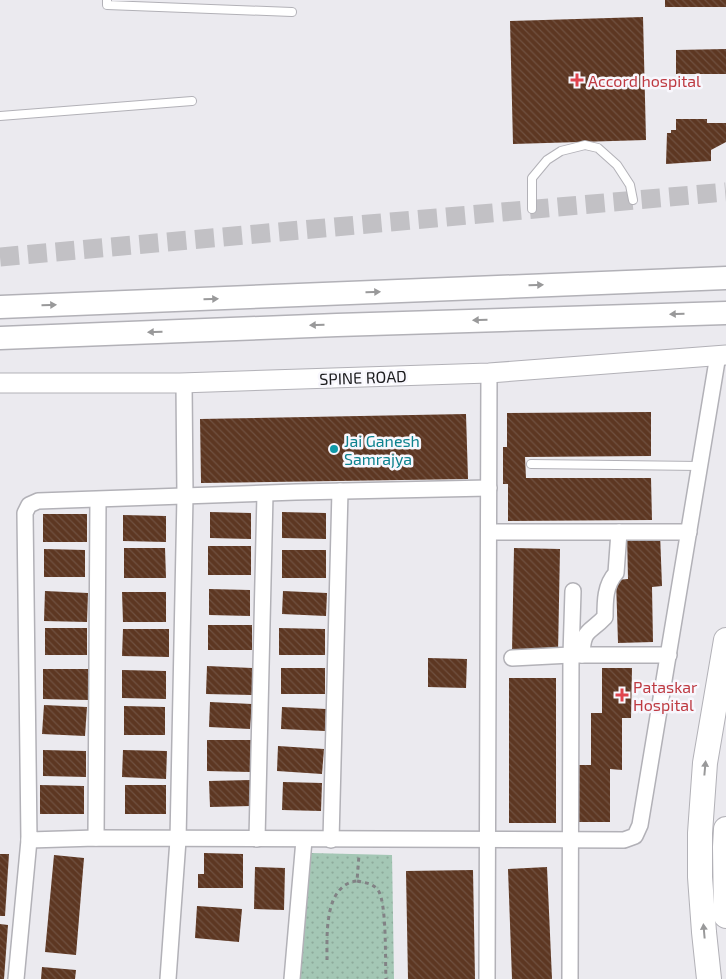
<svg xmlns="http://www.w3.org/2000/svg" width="726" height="979" font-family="'Exo 2',sans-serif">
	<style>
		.grass { fill: url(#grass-dots) }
		.building { fill: url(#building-back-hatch) }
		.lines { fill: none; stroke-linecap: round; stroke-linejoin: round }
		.tertiary-tunnel { stroke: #c2c1c5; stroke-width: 19; stroke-dasharray: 19 9; stroke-linecap: butt }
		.service-casing { stroke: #b2b1b7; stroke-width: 10 }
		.minor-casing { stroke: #b2b1b7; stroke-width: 18 }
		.tertiary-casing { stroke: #b2b1b7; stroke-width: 21 }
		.primary-casing { stroke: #b2b1b7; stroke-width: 25 }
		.trunk-casing { stroke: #b2b1b7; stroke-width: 26 }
		.path { stroke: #828285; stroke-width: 3; stroke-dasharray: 4 4; stroke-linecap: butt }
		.service { stroke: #fff; stroke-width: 8 }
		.minor { stroke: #fff; stroke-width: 15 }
		.tertiary { stroke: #fff; stroke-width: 19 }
		.primary { stroke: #fff; stroke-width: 22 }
		.trunk { stroke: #fff; stroke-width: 24 }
		.oneway { fill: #99999a }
		.health-dot { fill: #e0444e; stroke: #f8f7fd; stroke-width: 2 }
		.culture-dot { fill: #0f9aa8; stroke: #f8f7fd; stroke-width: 2 }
		.labels { text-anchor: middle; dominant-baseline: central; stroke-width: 5; stroke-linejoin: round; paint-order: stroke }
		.health-label { font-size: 16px; fill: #be3a42; stroke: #f8f7fd; text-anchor: start }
		.street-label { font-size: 16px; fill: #1c1c1e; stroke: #f8f7fd }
		.culture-label { font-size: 16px; fill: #0d838f; stroke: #f8f7fd; text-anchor: start }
	</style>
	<defs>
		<pattern id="grass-dots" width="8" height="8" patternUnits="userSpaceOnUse" patternTransform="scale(1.25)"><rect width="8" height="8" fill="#a4c7b5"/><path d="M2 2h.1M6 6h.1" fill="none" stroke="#8daa9b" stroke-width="1.8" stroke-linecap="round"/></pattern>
		<pattern id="building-back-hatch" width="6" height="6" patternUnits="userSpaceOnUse" patternTransform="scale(1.25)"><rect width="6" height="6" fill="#5d3722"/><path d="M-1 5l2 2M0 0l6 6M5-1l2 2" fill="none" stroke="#705141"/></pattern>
	</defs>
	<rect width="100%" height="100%" fill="#ebeaef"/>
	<path class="grass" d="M311 853 392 855 394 979H300Z"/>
	<g class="building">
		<rect x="665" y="0" width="61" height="7"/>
		<path d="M643 17 646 140 513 144 510 21Z"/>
		<path d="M726 49V74H676V50Z"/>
		<path d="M676 119H707V123H726V142L711 150V161L666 164 667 133H671V130H676Z"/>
		<path d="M651 412V456L525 457 526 478H651L652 520 508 521V484H503V447H507V413Z"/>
		<path d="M466 414 468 479 201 483 200 419Z"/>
		<path d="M210 512 251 513V539L210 538Z"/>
		<path d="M282 512 326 513V539L282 538Z"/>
		<rect x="43" y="514" width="44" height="28"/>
		<path d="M123 515 166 516V542L123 541Z"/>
		<path d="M660 533 662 586 652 587 653 642 618 643 616 580 628 579 627 534Z"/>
		<rect x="208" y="546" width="43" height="29"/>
		<path d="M124 548H165L166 578H124Z"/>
		<path d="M514 548 560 549 558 653 512 652Z"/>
		<path d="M44 549 85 550V577H44Z"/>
		<rect x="282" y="550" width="44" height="28"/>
		<path d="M209 589 250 590V616L209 615Z"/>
		<path d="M45 591 88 593 87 622 44 621Z"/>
		<path d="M283 591 327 593 326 616 282 614Z"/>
		<path d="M122 592H166V622H123Z"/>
		<rect x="208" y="625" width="44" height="25"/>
		<rect x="45" y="628" width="42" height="27"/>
		<path d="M279 628 325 629V655H279Z"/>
		<path d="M123 629H169V657L122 656Z"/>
		<path d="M428 658 467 659 466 688 428 687Z"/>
		<path d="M207 666 252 668V695L206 694Z"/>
		<rect x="281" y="668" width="44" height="26"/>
		<path d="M602 668H632L631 718H622V770L610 769V822H578V765H591V713H602Z"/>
		<path d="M43 669H89L88 700 43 699Z"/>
		<path d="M122 670 166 671V699L122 698Z"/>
		<rect x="509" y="678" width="47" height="145"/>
		<path d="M210 702 252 704 250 729 209 727Z"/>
		<path d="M44 705 87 707 85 736 42 734Z"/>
		<path d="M124 706 165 707V735H124Z"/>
		<path d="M282 707 326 709 325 731 281 729Z"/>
		<path d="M207 740H251L250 772 207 771Z"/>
		<path d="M278 746 324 749 322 774 277 771Z"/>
		<path d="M43 750 86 751V777L43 776Z"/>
		<path d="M123 750 167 751 166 779 122 777Z"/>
		<path d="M250 780 251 806 210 807 209 781Z"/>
		<path d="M283 782 322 783 321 811 282 810Z"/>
		<path d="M40 785 84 786V814H40Z"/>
		<rect x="125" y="785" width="41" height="29"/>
		<path d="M204 853 243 854V888H198V874H204Z"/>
		<path d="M0 854H9L5 916H0Z"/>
		<path d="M54 855 84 858 76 955 45 952Z"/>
		<path d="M255 867 285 868 284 910 254 909Z"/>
		<path d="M547 867 552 979H512L508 869Z"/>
		<path d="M473 870 475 979H408L406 871Z"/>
		<path d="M197 906 242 909 239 942 195 938Z"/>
		<path d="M0 924 8 925 4 979H0Z"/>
		<path d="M42 967 76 970 75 979H41Z"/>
	</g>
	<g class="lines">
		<path class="tertiary-tunnel" d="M0 257 726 192"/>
		<defs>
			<g id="service">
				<path d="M107 0V5L292 12"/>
				<path d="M0 116 192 101"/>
				<path d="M532 209V178L547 160 561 151 585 145 598 148 617 165 630 185 633 200"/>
				<path d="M531 464 700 466"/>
			</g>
			<g id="minor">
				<path d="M489 488 296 492 38 501 29 505 25 513 29 840 96 838 624 840 635 836 640 825 718 355"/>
				<path d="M489 532H689"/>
				<path d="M582 655C583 628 589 634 605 617 605 601 605 585 616 573L619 532"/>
				<path d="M512 658 571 655H669"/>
				<path d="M96 838 98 500"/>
				<path d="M257 839 265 494"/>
				<path d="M331 840 340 491"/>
				<path d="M16 979 29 840"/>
				<path d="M168 979 178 840 185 496 184 383"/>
				<path d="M292 979 304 840"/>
				<path d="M487 979 489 373"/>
				<path d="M570 979 571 655 573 591"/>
			</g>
			<path id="tertiary" d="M0 383H180L489 373 726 355"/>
			<g id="primary">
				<path d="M0 307 726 278"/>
				<path d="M0 338 337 325 726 313"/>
			</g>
			<g id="trunk">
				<path d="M726 829 725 847 726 916"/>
				<path d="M709 979 704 932 700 877V833L705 763 726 640"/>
			</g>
		</defs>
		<use href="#service" class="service-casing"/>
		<use href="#minor" class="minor-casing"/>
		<use href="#tertiary" class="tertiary-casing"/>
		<use href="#primary" class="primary-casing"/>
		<use href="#trunk" class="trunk-casing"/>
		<g class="path">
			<path d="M357 881C366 883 372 883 378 890 387 903 385 961 386 979"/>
			<path d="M327 960C327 934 324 885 357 881L359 855"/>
		</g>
		<use href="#service" class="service"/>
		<use href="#minor" class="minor"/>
		<use href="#tertiary" class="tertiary"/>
		<use href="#primary" class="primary"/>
		<use href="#trunk" class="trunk"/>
	</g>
	<defs><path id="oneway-solid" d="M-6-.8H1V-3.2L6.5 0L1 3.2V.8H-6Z" transform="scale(1.25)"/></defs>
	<g class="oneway">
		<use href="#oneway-solid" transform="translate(536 285) rotate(-2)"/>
		<use href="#oneway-solid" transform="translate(373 292) rotate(-2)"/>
		<use href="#oneway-solid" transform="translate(211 299) rotate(-2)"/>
		<use href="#oneway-solid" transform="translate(49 305) rotate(-2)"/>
		<use href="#oneway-solid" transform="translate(677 314) rotate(178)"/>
		<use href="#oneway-solid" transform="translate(480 320) rotate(178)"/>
		<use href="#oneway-solid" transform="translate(317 325) rotate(178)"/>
		<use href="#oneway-solid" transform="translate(155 332) rotate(178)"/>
		<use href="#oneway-solid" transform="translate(705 768) rotate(-85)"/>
		<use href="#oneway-solid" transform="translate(704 931) rotate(-95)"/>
	</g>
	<g class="health-dot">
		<path d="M574.5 72.5h5v5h5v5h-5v5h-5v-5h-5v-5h5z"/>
		<path d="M619.5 687.5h5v5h5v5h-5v5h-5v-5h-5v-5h5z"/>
	</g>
	<circle class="culture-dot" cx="334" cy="449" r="5"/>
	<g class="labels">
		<g class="health-label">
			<text x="588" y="80">Accord hospital</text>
			<text x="633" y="686">Pataskar<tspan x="633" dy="18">Hospital</tspan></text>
		</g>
		<g class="street-label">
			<text transform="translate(363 377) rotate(-2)">SPINE ROAD</text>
		</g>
		<g class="culture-label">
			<text x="344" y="440">Jai Ganesh<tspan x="344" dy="18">Samrajya</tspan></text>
		</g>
	</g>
</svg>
